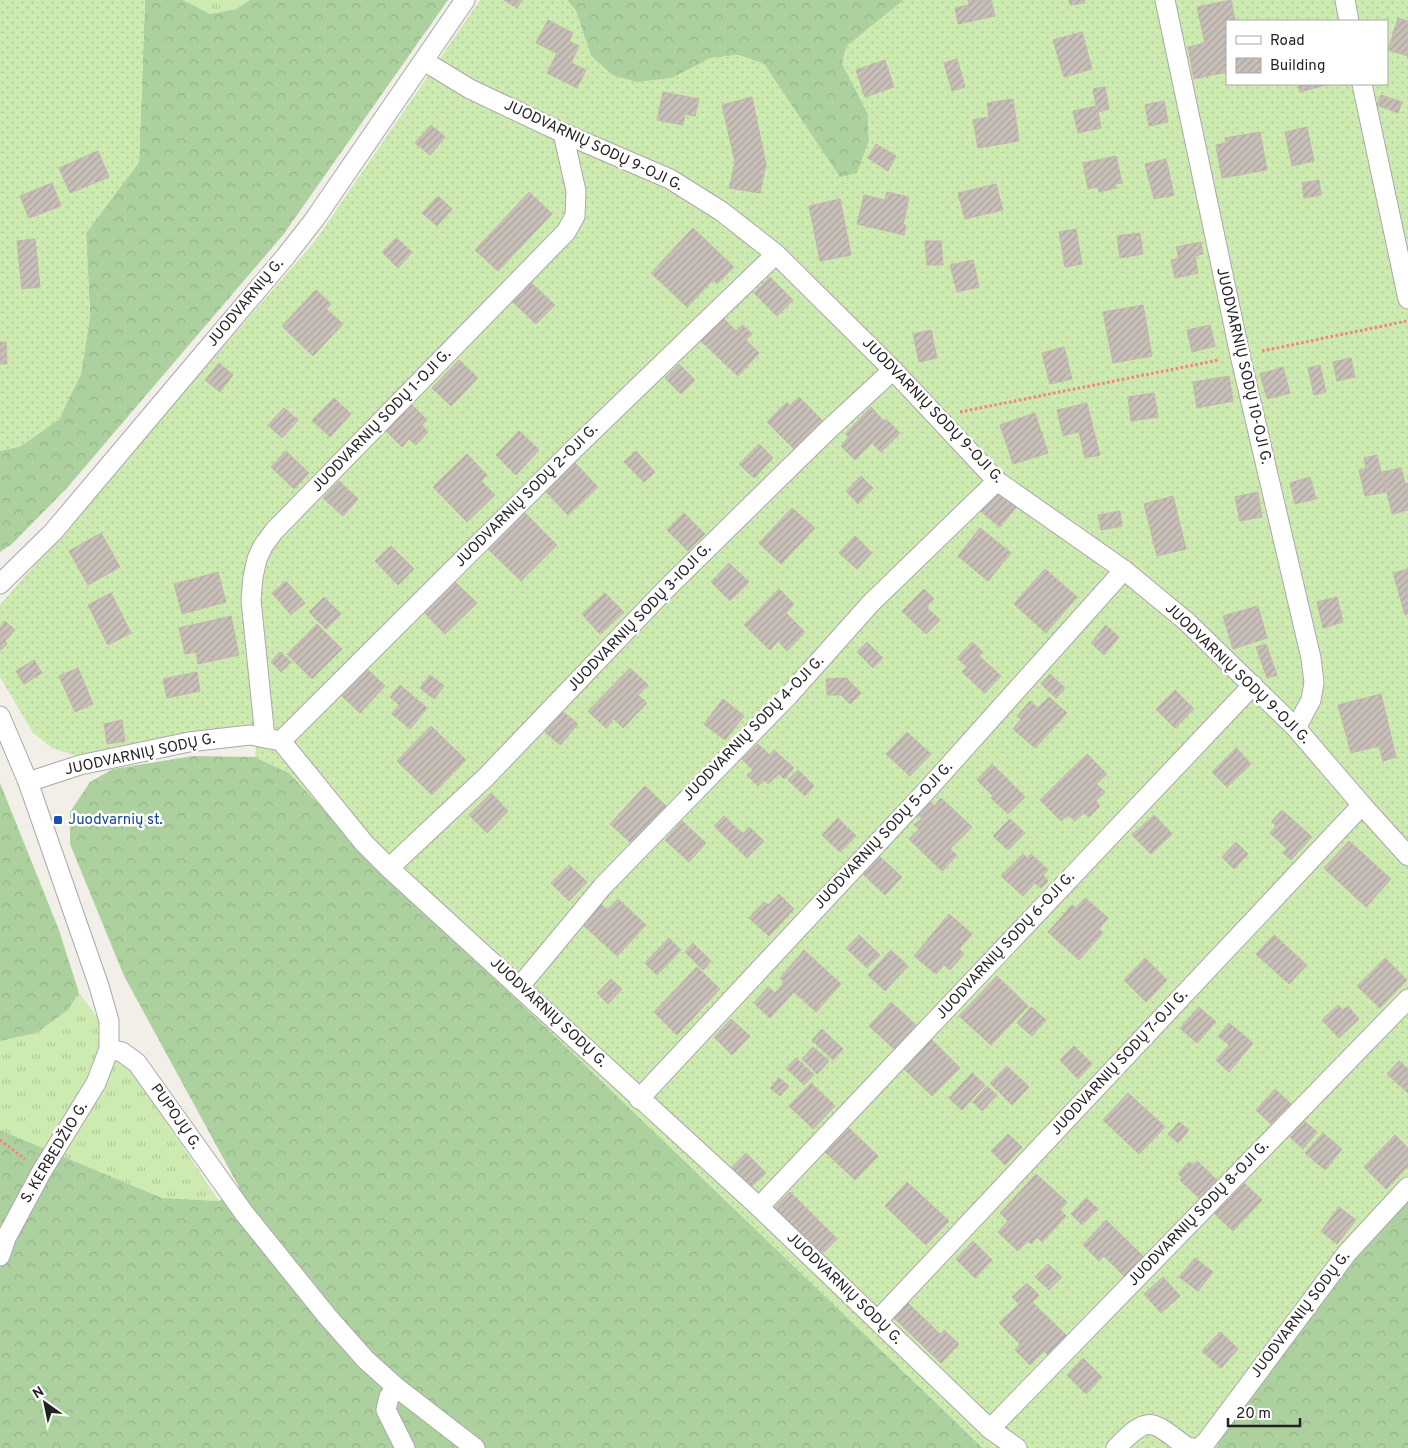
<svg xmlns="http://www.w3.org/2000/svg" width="1408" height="1448" font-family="Overpass,sans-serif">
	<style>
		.grass { fill: url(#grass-tufts) }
		.forest { fill: url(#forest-crowns) }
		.garden { fill: url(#garden-dots); fill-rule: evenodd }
		.building { fill: url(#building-hatch); stroke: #c4b6ab }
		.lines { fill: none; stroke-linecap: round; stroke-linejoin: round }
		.street-casing { stroke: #a9a9a9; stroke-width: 21 }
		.path { stroke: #fa8072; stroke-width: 3; stroke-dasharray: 2.5 2.5; stroke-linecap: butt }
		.street { stroke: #fff; stroke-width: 19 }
		.transit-dot { fill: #1a4fb4; stroke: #fff; stroke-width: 2 }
		.labels { text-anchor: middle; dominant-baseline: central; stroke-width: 5; stroke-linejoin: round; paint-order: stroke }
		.street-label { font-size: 15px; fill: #222; stroke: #fff }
		.transit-label { font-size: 15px; fill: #164399; stroke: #fff; text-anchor: start }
	</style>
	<defs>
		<pattern id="grass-tufts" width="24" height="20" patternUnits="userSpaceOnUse" patternTransform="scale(1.25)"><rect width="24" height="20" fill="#cdebb0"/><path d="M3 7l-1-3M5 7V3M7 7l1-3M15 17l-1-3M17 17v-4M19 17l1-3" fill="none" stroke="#b0c997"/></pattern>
		<pattern id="forest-crowns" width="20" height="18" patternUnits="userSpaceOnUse" patternTransform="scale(1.25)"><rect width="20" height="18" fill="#add19e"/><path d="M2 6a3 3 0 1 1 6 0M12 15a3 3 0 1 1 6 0" fill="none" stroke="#95b388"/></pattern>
		<pattern id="garden-dots" width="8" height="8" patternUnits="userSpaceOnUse" patternTransform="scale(1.25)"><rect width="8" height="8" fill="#cdebb0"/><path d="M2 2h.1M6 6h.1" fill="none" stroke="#b0c997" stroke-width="1.8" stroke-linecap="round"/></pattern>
		<pattern id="building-hatch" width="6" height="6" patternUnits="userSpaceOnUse" patternTransform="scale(1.25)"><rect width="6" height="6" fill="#c7bfb8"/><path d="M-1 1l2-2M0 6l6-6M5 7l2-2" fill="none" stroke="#aba49e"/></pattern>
	</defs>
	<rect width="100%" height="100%" fill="#f2efe9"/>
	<g class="grass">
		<path d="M183 0H250L236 9 210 14Z"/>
		<path d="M79 993 95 1014 219 1201 162 1198 0 1130V1041L36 1033 68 1010Z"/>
	</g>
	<g class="forest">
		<path d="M145 0H183L210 14 236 9 250 0H448L283 235 66 489 12 544 0 552V451L21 446 59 419 81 374 90 315 86 233 139 162Z"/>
		<path d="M567 0H904L847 46 842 63 868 114 869 141 857 174 840 178 764 64 738 55 711 58 672 78 637 83 612 75 591 56 576 11Z"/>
		<path d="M193 756 255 757 289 773 380 868 983 1448H0V1130L162 1198 219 1201 239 1187 124 976 70 844V812L90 782 113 769Z"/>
		<path d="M0 783 59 930 79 993 68 1010 36 1033 0 1041Z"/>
		<path d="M1408 1199V1448H1218V1423L1357 1254Z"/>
	</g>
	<g class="garden">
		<path d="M0 0H145L139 162 86 233 90 315 81 374 59 419 21 446 0 451Z"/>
		<path d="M480 0H567L576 11 591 56 612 75 637 82 672 78 711 58 739 55 764 64 840 177 857 173 869 141 868 114 842 63 847 46 904 0H1408V1199L1357 1254 1218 1423V1448H983L380 868 289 773 255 757 258 731 77 756 52 748 33 733 0 677V605L315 241ZM1227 21H1387V84H1227Z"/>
	</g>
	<g class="building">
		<path d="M504 0H522L517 8Z"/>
		<path d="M968 0H991L995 16 958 24 955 8 969 5Z"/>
		<path d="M1069 0H1084L1085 3 1070 5Z"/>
		<path d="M1231 0 1235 21H1227V72L1194 79 1188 47 1205 43 1197 7Z"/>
		<path d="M1398 18 1408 21V56L1388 50Z"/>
		<path d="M548 20 573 33 569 41 579 46 571 63 586 70 577 88 547 73 557 53 536 43Z"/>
		<path d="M1082 32 1092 69 1064 77 1053 40Z"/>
		<path d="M957 59 965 87 952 91 944 63Z"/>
		<path d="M885 60 894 87 865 97 856 70Z"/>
		<path d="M1298 84H1329L1300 92Z"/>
		<path d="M1105 87 1109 109 1098 112 1101 128 1078 133 1073 111 1096 106 1093 89Z"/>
		<path d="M663 92 699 99 695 116 685 114 683 125 657 120Z"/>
		<path d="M1381 95 1402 102 1398 113 1377 105Z"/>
		<path d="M752 97 766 164 760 193 729 188 735 162 722 105Z"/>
		<path d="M1013 99 1019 141 978 148 973 120 989 117 987 103Z"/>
		<path d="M1164 101 1168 122 1149 126 1145 105Z"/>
		<path d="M431 125 445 137 430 155 415 143Z"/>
		<path d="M1307 127 1314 161 1292 166 1285 132Z"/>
		<path d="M1260 132 1267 170 1222 178 1216 145 1226 143 1225 138Z"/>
		<path d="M876 144 896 156 888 171 868 158Z"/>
		<path d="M98 151 109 177 70 193 59 168Z"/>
		<path d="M1116 156 1122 183 1115 184 1116 188 1099 192 1098 187 1088 189 1083 163Z"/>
		<path d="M1166 159 1174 195 1154 199 1145 164Z"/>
		<path d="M1319 180 1321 195 1304 198 1302 183Z"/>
		<path d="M52 183 61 206 29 218 20 196Z"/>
		<path d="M996 184 1003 210 965 219 958 193Z"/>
		<path d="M529 192 552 214 498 271 475 250Z"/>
		<path d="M887 192 909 197 903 225H906L904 235 857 224 864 195 885 200Z"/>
		<path d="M438 196 452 209 437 226 422 213Z"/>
		<path d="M840 199 851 255 820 261 809 206Z"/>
		<path d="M693 228 734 267 717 284 713 280 687 307 651 273Z"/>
		<path d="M1076 229 1082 264 1065 267 1059 232Z"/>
		<path d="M1140 233 1143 254 1120 258 1117 236Z"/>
		<path d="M396 238 412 252 398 268 382 252Z"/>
		<path d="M35 239 40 287 22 289 17 241Z"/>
		<path d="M925 241H941L943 265H927Z"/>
		<path d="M1201 242 1203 254 1195 256 1198 273 1175 278 1171 260 1179 258 1176 247Z"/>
		<path d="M973 260 979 287 957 292 950 265Z"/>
		<path d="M770 277 793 300 777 316 754 293Z"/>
		<path d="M530 282 555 305 536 324 512 301Z"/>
		<path d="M316 290 331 304 326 309 343 324 313 356 282 326Z"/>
		<path d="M1143 305 1152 356 1113 363 1103 312Z"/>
		<path d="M723 318 736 331 742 325 752 334 746 340 759 353 738 376 701 341Z"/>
		<path d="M1210 325 1215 346 1192 352 1187 330Z"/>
		<path d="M931 330 937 358 919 362 913 334Z"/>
		<path d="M0 342H6L7 364H0Z"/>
		<path d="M1064 347 1072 379 1050 384 1042 353Z"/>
		<path d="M1351 358 1355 377 1337 381 1333 362Z"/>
		<path d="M459 360 478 378 451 406 432 388Z"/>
		<path d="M219 363 233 375 220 392 205 380Z"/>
		<path d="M679 364 695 380 681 394 665 378Z"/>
		<path d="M1320 365 1326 392 1314 395 1308 368Z"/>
		<path d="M1283 367 1290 393 1267 399 1260 374Z"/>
		<path d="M1229 376 1233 401 1197 408 1193 382Z"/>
		<path d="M1154 393 1158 417 1131 421 1128 397Z"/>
		<path d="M799 397 823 421 794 449 767 422 787 402 790 406Z"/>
		<path d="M334 398 351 414 330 437 312 420Z"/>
		<path d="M1087 403 1093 428 1063 436 1057 410Z"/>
		<path d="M412 405 427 420 422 425 428 432 416 445 409 439 402 447 386 431 393 424 389 419 401 408 406 412Z"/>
		<path d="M871 407 884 421 886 419 900 433 881 452 872 443 855 460 841 446 849 437 845 434Z"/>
		<path d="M284 408 298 420 282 438 268 425Z"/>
		<path d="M1035 413 1048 453 1013 464 1000 425Z"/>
		<path d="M1093 428 1100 455 1085 458 1079 432Z"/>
		<path d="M519 431 539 450 516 475 496 455Z"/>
		<path d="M759 444 773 458 754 478 739 464Z"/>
		<path d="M286 451 309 473 294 489 271 467Z"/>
		<path d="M636 451 655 472 644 482 624 462Z"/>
		<path d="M467 454 487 475 481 481 495 495 467 522 433 487Z"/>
		<path d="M1377 455 1386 492 1365 496 1359 470 1366 468 1364 458Z"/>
		<path d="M575 463 598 487 568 515 546 492Z"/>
		<path d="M1401 468 1405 484 1408 483V510L1392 514 1382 472Z"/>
		<path d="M861 476 873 488 858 504 846 491Z"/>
		<path d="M1310 477 1316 499 1295 504 1290 483Z"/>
		<path d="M339 481 358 499 343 516 323 498Z"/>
		<path d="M1258 492 1262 517 1240 521 1235 497Z"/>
		<path d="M993 494H1002L1017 506 1000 527 978 509Z"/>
		<path d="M1173 496 1186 549 1157 556 1144 504Z"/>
		<path d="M792 508 815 528 781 564 759 543Z"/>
		<path d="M523 511 557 545 521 581 487 548Z"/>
		<path d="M1120 511 1122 526 1101 530 1098 515Z"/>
		<path d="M684 513 705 534 688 551 667 530Z"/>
		<path d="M980 528 1011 553 988 581 958 556Z"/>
		<path d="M101 533 120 567 88 585 69 551Z"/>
		<path d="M855 536 872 553 857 569 839 553Z"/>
		<path d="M391 546 414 569 398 585 375 561Z"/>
		<path d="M729 563 749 582 730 601 711 582Z"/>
		<path d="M1045 569 1077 597 1046 633 1014 604Z"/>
		<path d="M1408 569V614L1405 615 1393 573Z"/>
		<path d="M218 572 226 602 182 614 174 584Z"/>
		<path d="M452 579 477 603 445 634 421 609Z"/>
		<path d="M286 581 305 603 291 615 272 593Z"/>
		<path d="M779 589 794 604 786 613 805 632 787 651 778 641 770 650 744 625Z"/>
		<path d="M924 589 934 599 926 607 940 620 926 634 902 611Z"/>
		<path d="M111 593 131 633 108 645 88 605Z"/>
		<path d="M605 593 624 612 600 634 582 614Z"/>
		<path d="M324 597 341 614 326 629 309 612Z"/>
		<path d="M1337 597 1343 622 1323 628 1317 602Z"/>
		<path d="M1258 606 1267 638 1233 649 1223 616Z"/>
		<path d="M231 616 239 655 198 664 196 652 185 654 179 628Z"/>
		<path d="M5 621 15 630 5 641 7 644 1 650 0 649V627Z"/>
		<path d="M317 624 342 649 312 679 287 654Z"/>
		<path d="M1106 625 1119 637 1104 655 1091 643Z"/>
		<path d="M867 642 883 658 873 668 857 652Z"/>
		<path d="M972 642 983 652 979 656 1001 676 985 693 962 672 967 667 957 658Z"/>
		<path d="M1266 644 1277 675 1267 678 1256 647Z"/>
		<path d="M280 652 291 662 281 672 271 662Z"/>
		<path d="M34 660 42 673 24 684 16 671Z"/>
		<path d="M78 668 93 704 75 712 59 676Z"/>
		<path d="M366 668 385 686 360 713 341 695Z"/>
		<path d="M630 668 648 685 638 695 647 703 623 728 614 719 606 728 588 711Z"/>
		<path d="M197 672 200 691 167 698 163 679Z"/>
		<path d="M1050 674 1065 688 1056 698 1041 684Z"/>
		<path d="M430 675 444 686 434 699 420 688Z"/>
		<path d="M846 678 861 693 850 704 841 695H827L826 679Z"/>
		<path d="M400 685 427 708 410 729 392 714 399 705 390 697Z"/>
		<path d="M1175 690 1194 709 1175 728 1156 709Z"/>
		<path d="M1381 694 1396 757 1383 761 1379 746 1351 753 1338 705Z"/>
		<path d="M1049 697 1067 713 1035 748 1013 729 1021 719 1017 716 1030 701 1038 708Z"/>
		<path d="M723 699 744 716 725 740 704 724Z"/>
		<path d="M562 711 578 724 560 745 545 732Z"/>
		<path d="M122 720 125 741 107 744 104 724Z"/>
		<path d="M431 726 466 760 432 795 397 761Z"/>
		<path d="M907 732 931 754 910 776 886 754Z"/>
		<path d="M758 744 770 755 774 750 794 768 784 779 779 774 768 784 764 780 758 786 747 775 753 770 742 759Z"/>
		<path d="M1236 748 1251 764 1227 787 1212 772Z"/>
		<path d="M1087 754 1107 774 1096 784 1105 792 1096 801 1100 806 1089 817 1084 813 1075 821 1068 815 1061 821 1040 800Z"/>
		<path d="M992 764 1025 797 1008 814 991 798 993 796 977 780Z"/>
		<path d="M798 770 814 786 805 796 788 780Z"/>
		<path d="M645 786 666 806 631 843 610 824Z"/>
		<path d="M491 793 508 811 487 833 469 815Z"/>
		<path d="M941 798 972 827 950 849 957 855 942 871 909 839 919 829 914 825 922 818 918 815 930 802 934 806Z"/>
		<path d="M1282 810 1312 837 1291 860 1283 853 1287 849 1270 833 1276 826 1272 821Z"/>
		<path d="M1154 815 1172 834 1151 854 1132 835Z"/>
		<path d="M724 816 743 834 749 827 764 841 747 858 714 826Z"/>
		<path d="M838 818 856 836 840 852 822 835Z"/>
		<path d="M1010 819 1025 833 1008 850 993 836Z"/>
		<path d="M682 821 706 843 689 862 665 840Z"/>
		<path d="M1349 841 1391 879 1366 907 1324 868Z"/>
		<path d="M1236 842 1248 854 1234 869 1222 857Z"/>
		<path d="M1023 854 1027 858 1031 854 1048 870 1043 875 1048 881 1041 888 1035 883 1023 896 1001 876Z"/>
		<path d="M879 856 902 877 885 895 862 873Z"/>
		<path d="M569 865 587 882 569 901 551 883Z"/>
		<path d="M779 894 794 909 769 936 749 918 764 902 768 905Z"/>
		<path d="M1085 898 1108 918 1099 929 1103 933 1079 960 1048 932 1072 905 1076 908Z"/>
		<path d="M618 899 646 925 617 956 582 924 601 904 607 910Z"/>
		<path d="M949 914 972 934 959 949 964 954 950 970 944 965 936 974 914 956Z"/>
		<path d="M859 935 880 955 867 968 846 948Z"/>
		<path d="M1274 935 1307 965 1289 984 1256 954Z"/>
		<path d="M669 938 681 950 657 975 645 963Z"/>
		<path d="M693 943 711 961 703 970 685 952Z"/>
		<path d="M804 950 841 984 816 1012 794 992 770 1018 754 1003 768 987 775 993 785 982 780 978Z"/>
		<path d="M891 950 908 966 885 991 868 975Z"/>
		<path d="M1145 958 1167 980 1146 1002 1124 980Z"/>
		<path d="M1385 958 1407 980 1380 1008 1357 986Z"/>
		<path d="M697 967 720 989 677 1035 654 1012Z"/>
		<path d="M997 976 1028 1006 991 1045 959 1016Z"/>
		<path d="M611 979 622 989 608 1004 597 993Z"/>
		<path d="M891 1002 916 1025 894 1049 869 1026Z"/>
		<path d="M1338 1005 1343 1010 1348 1006 1359 1019 1339 1038 1322 1020Z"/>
		<path d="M1031 1007 1046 1020 1032 1036 1017 1023Z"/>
		<path d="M1199 1007 1216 1022 1197 1043 1180 1028Z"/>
		<path d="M731 1019 750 1036 732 1055 714 1037Z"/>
		<path d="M1229 1023 1253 1043 1229 1072 1216 1060 1229 1045 1218 1036Z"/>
		<path d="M822 1029 843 1049 833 1060 812 1040Z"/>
		<path d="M931 1039 960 1068 932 1096 903 1068Z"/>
		<path d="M1074 1046 1092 1064 1078 1079 1060 1060Z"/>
		<path d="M813 1047 829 1061 817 1074 802 1059Z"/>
		<path d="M796 1058 814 1075 804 1085 786 1068Z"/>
		<path d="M1399 1061 1408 1069V1093L1387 1074Z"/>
		<path d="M1007 1066 1029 1087 1012 1105 990 1083Z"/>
		<path d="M972 1073 985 1085 962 1110 949 1098Z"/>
		<path d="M779 1078 789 1086 780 1096 770 1088Z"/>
		<path d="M811 1083 835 1106 813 1129 789 1106Z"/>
		<path d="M987 1086 997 1095 982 1111 973 1102Z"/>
		<path d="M1275 1089 1291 1104 1272 1125 1256 1110Z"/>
		<path d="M1128 1093 1165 1127 1139 1154 1103 1120Z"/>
		<path d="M1304 1121 1317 1132 1303 1149 1290 1137Z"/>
		<path d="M1179 1122 1189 1130 1178 1143 1168 1134Z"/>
		<path d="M848 1127 878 1156 855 1180 824 1151Z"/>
		<path d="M1323 1133 1342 1149 1325 1170 1305 1153Z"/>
		<path d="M1008 1134 1022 1147 1005 1165 991 1151Z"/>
		<path d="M1395 1135 1408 1148V1166L1386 1189 1364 1167Z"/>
		<path d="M746 1153 766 1173 751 1187 732 1167Z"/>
		<path d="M1197 1161 1217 1180 1200 1199 1180 1180 1182 1177 1178 1174 1189 1162 1193 1165Z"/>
		<path d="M1036 1174 1067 1202 1060 1210 1066 1216 1042 1242 1037 1237 1031 1244 1028 1241 1018 1251 998 1232 1008 1221 1000 1213Z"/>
		<path d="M1242 1181 1262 1200 1233 1231 1213 1212Z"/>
		<path d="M907 1182 949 1221 926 1245 885 1206Z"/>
		<path d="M790 1192 837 1239 820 1256 773 1209Z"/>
		<path d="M1086 1198 1098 1209 1082 1225 1071 1214Z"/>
		<path d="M1339 1207 1356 1220 1337 1244 1321 1231Z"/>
		<path d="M1106 1220 1146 1259 1127 1279 1104 1256 1099 1261 1083 1245Z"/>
		<path d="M973 1241 992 1260 975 1278 956 1259Z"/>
		<path d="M1195 1258 1213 1272 1198 1291 1179 1277Z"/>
		<path d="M1048 1264 1062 1277 1049 1290 1035 1277Z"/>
		<path d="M1163 1277 1180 1296 1161 1313 1144 1294Z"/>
		<path d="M1027 1283 1039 1295 1032 1302 1067 1336 1048 1355 1044 1351 1030 1365 1015 1350 1020 1344 999 1323 1019 1304 1012 1297Z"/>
		<path d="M908 1303 940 1334 944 1330 959 1344 941 1363 894 1318Z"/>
		<path d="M1220 1332 1238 1349 1221 1368 1202 1351Z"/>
		<path d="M1083 1358 1102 1377 1086 1394 1067 1375Z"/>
	</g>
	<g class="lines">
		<defs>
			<g id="street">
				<path d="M1165 0 1240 355 1311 658 1314 683 1311 700 1296 728"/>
				<path d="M1345 0 1349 21"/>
				<path d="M424 61 470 89 563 133 670 179 721 211 776 254 893 370 997 481 1124 570 1186 621 1296 728 1362 805 1408 856"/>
				<path d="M1362 84 1408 299"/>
				<path d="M0 584 53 532 285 257 314 220 465 0"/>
				<path d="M0 716 28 782 99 986 109 1021V1049L96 1083 42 1171 6 1238 0 1256"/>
				<path d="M265 738 251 600 253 577 257 559 263 546 274 531 566 232 575 216 576 191 563 133"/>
				<path d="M281 741 576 447 776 254"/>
				<path d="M28 782 80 765 189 742 250 735 281 741 364 843 389 868 759 1207 990 1429 1017 1448"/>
				<path d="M389 868 486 777 665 590 827 431 893 370"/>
				<path d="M520 986 603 886 789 695 871 603 997 481"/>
				<path d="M109 1049 122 1052 137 1063 244 1213 327 1316 366 1360 396 1387 475 1448"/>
				<path d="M639 1099 929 788 1124 570"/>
				<path d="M759 1207 1253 685"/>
				<path d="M878 1320 1362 805"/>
				<path d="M396 1387 389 1397 386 1410 405 1448"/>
				<path d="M990 1429 1408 999"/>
				<path d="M1116 1448C1150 1413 1151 1421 1187 1447L1193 1448"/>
				<path d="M1199 1448 1206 1442 1347 1253 1408 1187"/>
			</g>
		</defs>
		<use href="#street" class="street-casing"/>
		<g class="path">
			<path d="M1262 351 1407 321"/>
			<path d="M960 412 1219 360"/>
			<path d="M0 1140 25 1159"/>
		</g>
		<use href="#street" class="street"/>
	</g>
	<rect class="transit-dot" x="53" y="815" width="10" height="10" rx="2.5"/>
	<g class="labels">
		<g class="street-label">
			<text transform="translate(593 146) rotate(25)">JUODVARNIŲ SODŲ 9-OJI G.</text>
			<text transform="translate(246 303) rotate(-50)">JUODVARNIŲ G.</text>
			<text transform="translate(1243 366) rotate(77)">JUODVARNIŲ SODŲ 10-OJI G.</text>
			<text transform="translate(932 411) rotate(46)">JUODVARNIŲ SODŲ 9-OJI G.</text>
			<text transform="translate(382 421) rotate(-46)">JUODVARNIŲ SODŲ 1-OJI G.</text>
			<text transform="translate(527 496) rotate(-45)">JUODVARNIŲ SODŲ 2-OJI G.</text>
			<text transform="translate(640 618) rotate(-46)">JUODVARNIŲ SODŲ 3-IOJI G.</text>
			<text transform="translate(1237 674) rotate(44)">JUODVARNIŲ SODŲ 9-OJI G.</text>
			<text transform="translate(754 729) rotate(-46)">JUODVARNIŲ SODŲ 4-OJI G.</text>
			<text transform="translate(140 755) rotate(-12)">JUODVARNIŲ SODŲ G.</text>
			<text transform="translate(884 836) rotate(-47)">JUODVARNIŲ SODŲ 5-OJI G.</text>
			<text transform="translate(1006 946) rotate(-47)">JUODVARNIŲ SODŲ 6-OJI G.</text>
			<text transform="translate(548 1013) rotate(43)">JUODVARNIŲ SODŲ G.</text>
			<text transform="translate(1120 1063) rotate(-47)">JUODVARNIŲ SODŲ 7-OJI G.</text>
			<text transform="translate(175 1117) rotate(55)">PUPOJŲ G.</text>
			<text transform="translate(55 1153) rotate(-59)">S. KERBEDŽIO G.</text>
			<text transform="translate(1199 1214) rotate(-46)">JUODVARNIŲ SODŲ 8-OJI G.</text>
			<text transform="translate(844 1289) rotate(44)">JUODVARNIŲ SODŲ G.</text>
			<text transform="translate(1301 1315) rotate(-53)">JUODVARNIŲ SODŲ G.</text>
		</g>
		<g class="transit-label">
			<text x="68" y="820">Juodvarnių st.</text>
		</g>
	</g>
	<rect x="1226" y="20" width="162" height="65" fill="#ffffff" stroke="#a7a7a7"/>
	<rect x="1236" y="36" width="25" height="8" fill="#ffffff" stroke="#a7a7a7"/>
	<text x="1270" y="45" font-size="15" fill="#222222">Road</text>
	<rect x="1236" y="58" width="25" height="15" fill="url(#building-hatch)" stroke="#a7a7a7"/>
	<text x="1270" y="70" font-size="15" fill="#222222">Building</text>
	<g transform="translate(45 1403) rotate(327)" stroke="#ffffff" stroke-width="4" paint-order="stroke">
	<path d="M0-4L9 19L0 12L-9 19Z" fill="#222222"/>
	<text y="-8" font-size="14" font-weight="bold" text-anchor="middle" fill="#222222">N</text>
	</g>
	<path d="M1228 1418v8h72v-8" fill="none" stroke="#222222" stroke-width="2.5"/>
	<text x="1236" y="1418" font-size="15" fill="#222222" stroke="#ffffff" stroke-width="4" paint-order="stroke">20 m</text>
</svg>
